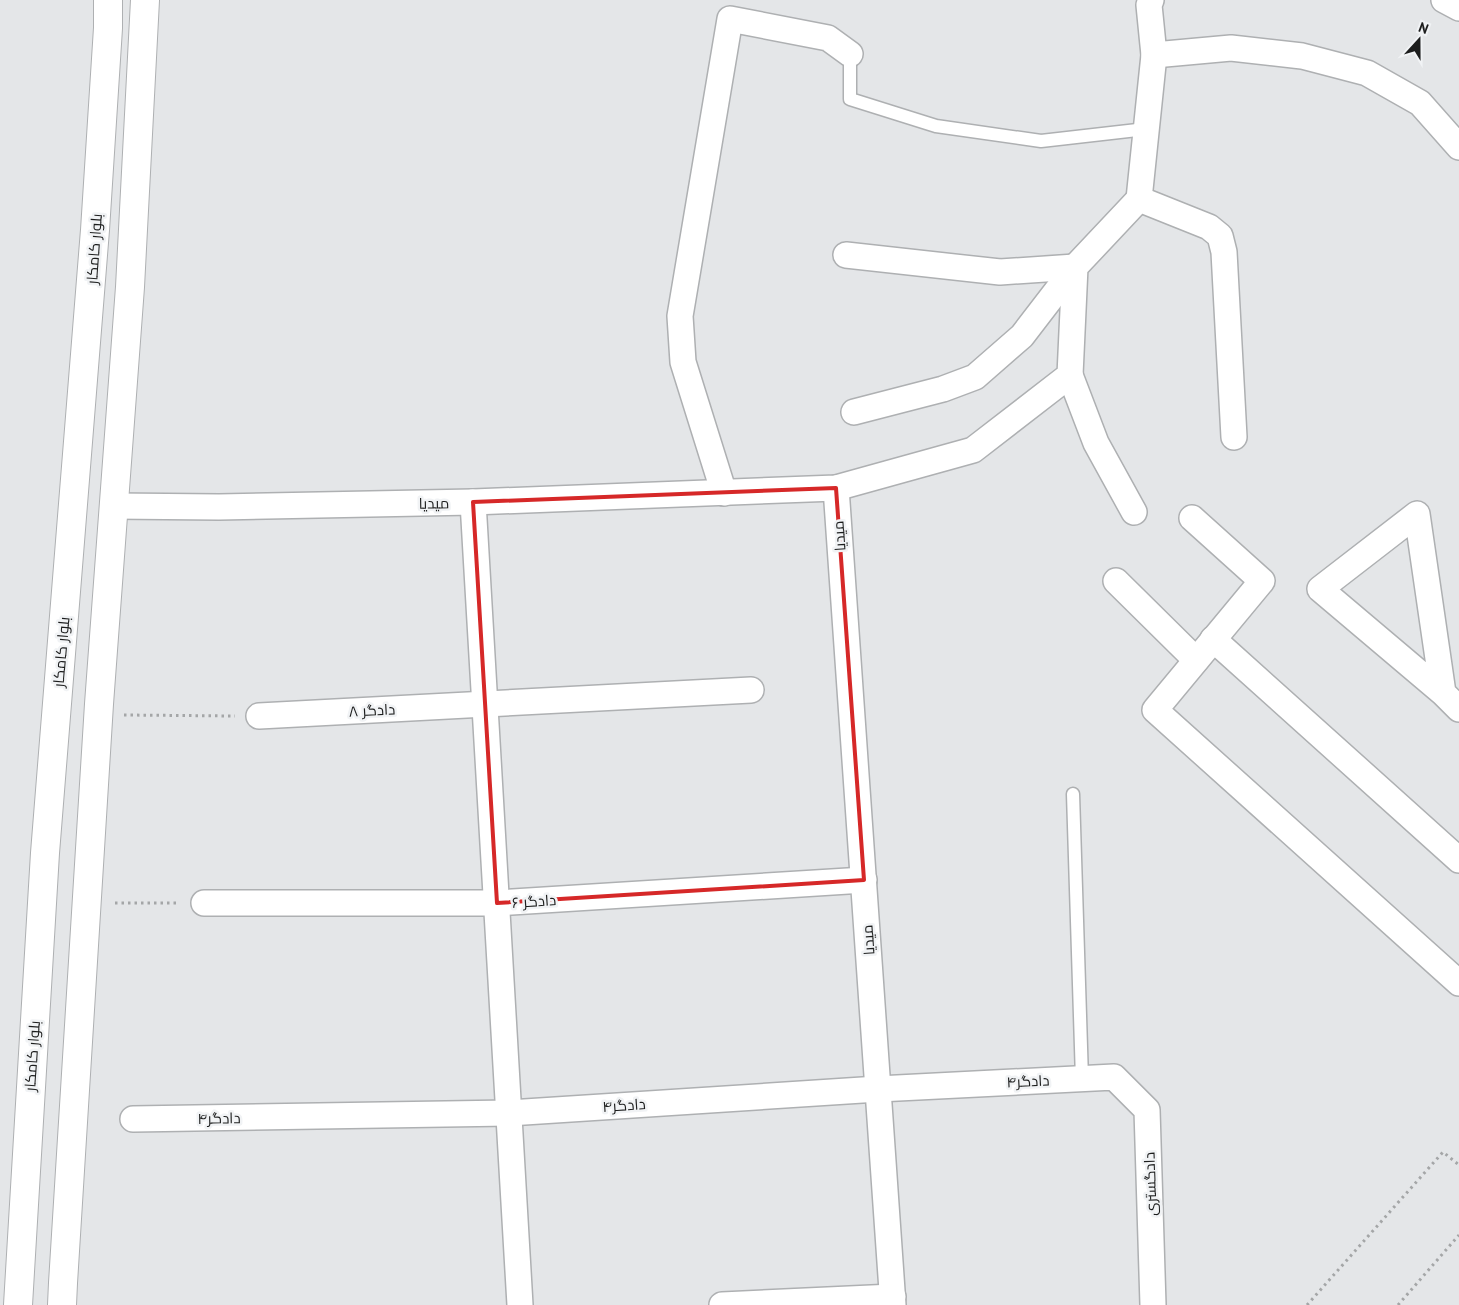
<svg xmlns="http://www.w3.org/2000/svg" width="1459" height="1305" font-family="'PT Sans',Cairo,sans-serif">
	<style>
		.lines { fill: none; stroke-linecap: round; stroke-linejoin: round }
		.service-casing { stroke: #aeb0b2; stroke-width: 15 }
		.minor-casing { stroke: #aeb0b2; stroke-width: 28 }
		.secondary-casing { stroke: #aeb0b2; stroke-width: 30 }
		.path { stroke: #a4a6a7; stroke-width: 3; stroke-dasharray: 2.5 4; stroke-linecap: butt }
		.service { stroke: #fff; stroke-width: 12 }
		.minor { stroke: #fff; stroke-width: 25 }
		.secondary { stroke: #fff; stroke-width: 28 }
		.marked { fill: none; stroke: #d62828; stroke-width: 4; stroke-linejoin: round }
		.labels { text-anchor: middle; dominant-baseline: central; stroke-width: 5; stroke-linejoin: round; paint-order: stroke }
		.street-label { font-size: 15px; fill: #1c1d1d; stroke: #f1f3f5 }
	</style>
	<rect width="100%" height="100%" fill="#e4e6e8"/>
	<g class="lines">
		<defs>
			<g id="service">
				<path d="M850 54V99L936 126 1041 141 1146 129"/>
				<path d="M1073 794 1082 1079"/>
			</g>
			<g id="minor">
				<path d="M1444 0 1459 8"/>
				<path d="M1154 55 1231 48 1302 56 1367 73 1420 103 1459 147"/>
				<path d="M1139 199 1154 55 1149 5 1151 0"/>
				<path d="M846 255 1000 272 1075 267"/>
				<path d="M1070 375 1096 443 1134 512"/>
				<path d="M854 412 943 389 975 377 1022 336 1075 267"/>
				<path d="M836 488 893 1305"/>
				<path d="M724 493 683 362 680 316 730 19 828 38 850 54"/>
				<path d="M473 502 520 1305"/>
				<path d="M113 506 219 507 473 502 836 488 973 450 1070 375 1075 267 1139 199 1209 227 1220 236 1224 252 1234 437"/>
				<path d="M1192 518 1262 581 1155 710 1459 983"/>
				<path d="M1116 581 1196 660"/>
				<path d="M1213 639 1459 860"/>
				<path d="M1443 693 1417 514 1320 589 1443 693 1459 709"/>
				<path d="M259 716 751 690"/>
				<path d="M204 903H497L864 880"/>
				<path d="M133 1119 509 1113 878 1089 1114 1077 1147 1110 1153 1305"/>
				<path d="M722 1305 893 1297"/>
			</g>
			<g id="secondary">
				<path d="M18 1305 45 853 95 230 108 28V0"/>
				<path d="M62 1305 63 1283 99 704 130 287 145 0"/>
			</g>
		</defs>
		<use href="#service" class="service-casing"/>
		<use href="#minor" class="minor-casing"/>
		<use href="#secondary" class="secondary-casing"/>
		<g class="path">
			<path d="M124 715 235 716"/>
			<path d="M115 903H178"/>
			<path d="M1307 1305 1443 1152 1459 1165"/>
			<path d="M1398 1305 1459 1235"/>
		</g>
		<use href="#service" class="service"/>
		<use href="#minor" class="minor"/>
		<use href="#secondary" class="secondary"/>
	</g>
	<path class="marked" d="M836 488 864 880 497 903 473 502Z"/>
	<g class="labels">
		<g class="street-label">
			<text transform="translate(94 249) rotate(-86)">بلوار کامکار</text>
			<text transform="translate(434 503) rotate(-1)">میدیا</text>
			<text transform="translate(839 536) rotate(-94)">میدیا</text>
			<text transform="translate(61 652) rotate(-85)">بلوار کامکار</text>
			<text transform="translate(372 710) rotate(-3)">دادگر ۸</text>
			<text transform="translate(534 901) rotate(-4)">دادگر ۶</text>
			<text transform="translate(868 940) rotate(-94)">میدیا</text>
			<text transform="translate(32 1056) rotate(-86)">بلوار کامکار</text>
			<text transform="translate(1028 1081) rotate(-3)">دادگر۴</text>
			<text transform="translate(624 1105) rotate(-4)">دادگر۴</text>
			<text transform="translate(219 1118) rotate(-1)">دادگر۴</text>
			<text transform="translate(1150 1184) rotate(-92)">دادگستری</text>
		</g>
	</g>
	<g transform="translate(1419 40) rotate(21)" stroke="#f1f3f5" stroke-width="4" paint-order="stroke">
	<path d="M0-4L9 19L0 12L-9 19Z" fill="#1c1d1d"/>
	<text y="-8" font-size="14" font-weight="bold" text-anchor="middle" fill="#1c1d1d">N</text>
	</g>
</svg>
